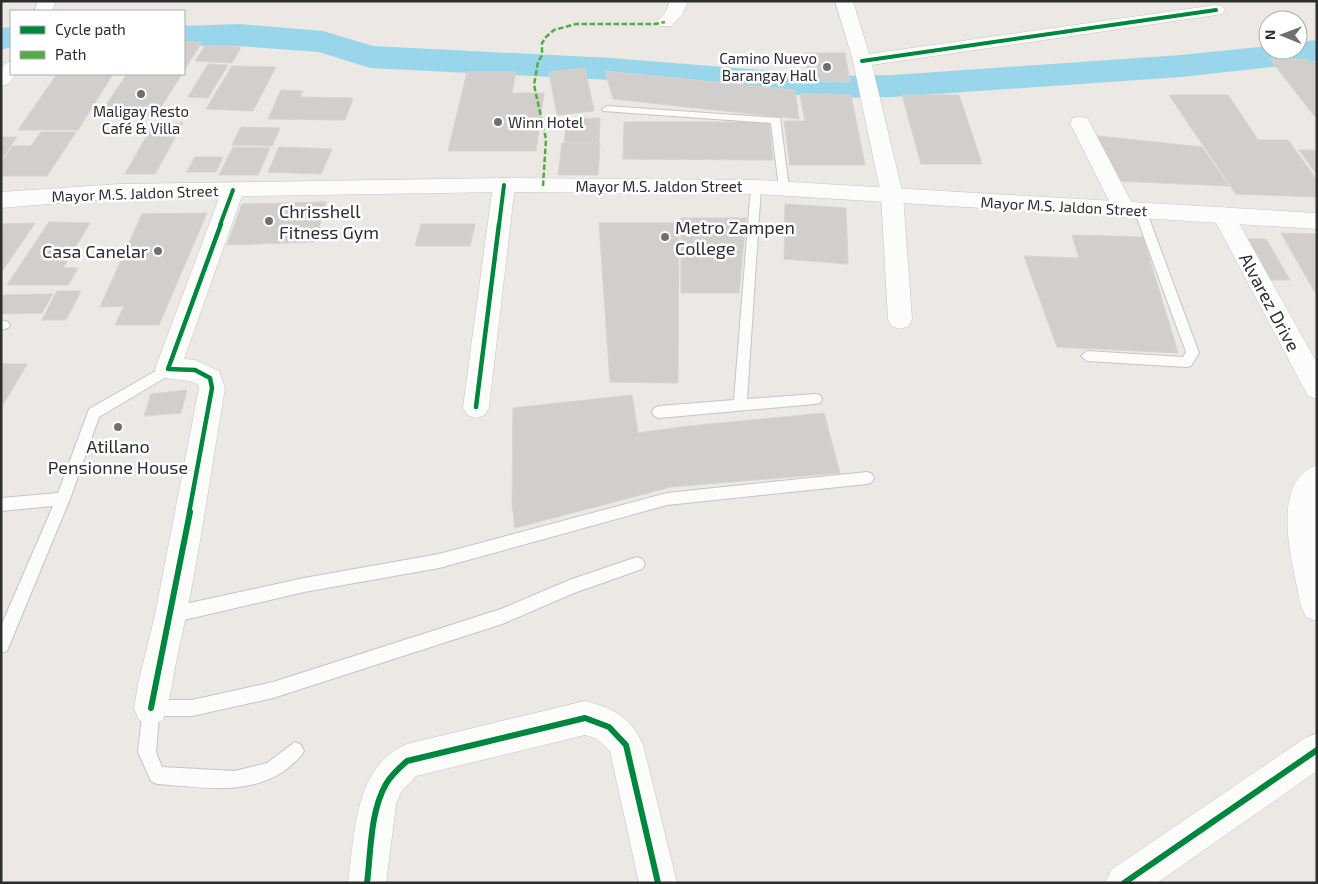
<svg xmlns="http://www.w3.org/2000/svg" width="1318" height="884" font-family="'Exo 2',sans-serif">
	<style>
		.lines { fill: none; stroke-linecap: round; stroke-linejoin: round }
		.river { fill: #99d6ec; fill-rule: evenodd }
		.building { fill: #d1cecb; stroke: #d7d4d0 }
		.service-casing { stroke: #c5c4c5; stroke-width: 2 }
		.minor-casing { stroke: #c5c4c5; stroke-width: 1 }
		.secondary-casing { stroke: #c5c4c5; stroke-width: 1 }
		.service { fill: #fcfcfb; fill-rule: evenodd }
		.minor { fill: #fcfcfb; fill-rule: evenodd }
		.secondary { fill: #fcfcfb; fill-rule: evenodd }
		.quiet { stroke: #54ab44; stroke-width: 2.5; stroke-dasharray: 5.5 2.5; stroke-linecap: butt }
		.cycleway-far2-casing { stroke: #fff; stroke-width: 6 }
		.cycleway-far1-casing { stroke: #fff; stroke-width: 8 }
		.cycleway-casing { stroke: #fff; stroke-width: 9 }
		.cycleway-far2 { stroke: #00873e; stroke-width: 4 }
		.cycleway-far1 { stroke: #00873e; stroke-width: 4.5 }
		.cycleway { stroke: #00873e; stroke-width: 6 }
		.poi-dot { fill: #706f6e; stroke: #fff; stroke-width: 2 }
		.labels { text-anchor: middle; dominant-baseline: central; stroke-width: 5; stroke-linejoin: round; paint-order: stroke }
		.far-poi-label { font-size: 15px; fill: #2e2e2e; stroke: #fff; text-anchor: end }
		.far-street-label { font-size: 15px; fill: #2e2e2e; stroke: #fff }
		.poi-label { font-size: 18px; fill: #2e2e2e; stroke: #fff; text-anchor: start }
		.street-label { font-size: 18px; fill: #2e2e2e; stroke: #fff }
	</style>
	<rect width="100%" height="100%" fill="#ece8e4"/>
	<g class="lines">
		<g class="river">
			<path d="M239 24 323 31 373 46 611 58 835 76 893 75 1181 55 1268 46V50H1298V42L1317 40V62L1181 77 893 97 835 98 611 80 370 68 319 52 239 46H184V26Z"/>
			<path d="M11 27V47L1 50V28Z"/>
		</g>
	</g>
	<g class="building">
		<path d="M184 42H202L184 71Z"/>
		<path d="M205 46 241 47 232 63 195 61Z"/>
		<path d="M805 53H845L850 82 809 81Z"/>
		<path d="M1270 59H1307L1308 62 1317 61V117H1315Z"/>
		<path d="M208 64 228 65 208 98 188 97Z"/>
		<path d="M232 66 276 67 253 111 206 109Z"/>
		<path d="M585 68 594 111 557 115 549 72Z"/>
		<path d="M605 71 795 90 799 119 613 99Z"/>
		<path d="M467 72H516L512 93H544L536 151H448Z"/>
		<path d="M57 74H113L78 130H18Z"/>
		<path d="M127 74H182L156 115H99Z"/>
		<path d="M281 90 303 91 300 97 353 98 345 120 268 119Z"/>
		<path d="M800 94 851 95 865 165H790L784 121H805Z"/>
		<path d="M902 95H959L982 164H921Z"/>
		<path d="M1169 95H1228L1258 140H1288L1317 180V197L1236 194Z"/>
		<path d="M600 118 599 143H564L567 119Z"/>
		<path d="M624 122H769L773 160 623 159Z"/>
		<path d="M154 123H183L155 174H125Z"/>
		<path d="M241 127 280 128 272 146 232 145Z"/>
		<path d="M41 132H76L47 176H1V162L13 146H31Z"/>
		<path d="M1079 134 1202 147 1229 186 1116 181Z"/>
		<path d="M1 137H17L1 160Z"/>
		<path d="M562 143H600L598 175H558Z"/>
		<path d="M233 147 270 148 258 175H219Z"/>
		<path d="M279 147 332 149 321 174 268 172Z"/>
		<path d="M1299 150H1317V175Z"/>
		<path d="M195 157H223L216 172H187Z"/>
		<path d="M326 202 315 242 227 245 242 204Z"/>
		<path d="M785 204 846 208 848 264 784 259Z"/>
		<path d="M207 213 159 325H115L124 306 100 307 142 214Z"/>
		<path d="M681 218H746L739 293H681Z"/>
		<path d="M49 222 90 223 63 268H78L68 285H7Z"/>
		<path d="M35 223 1 273V224Z"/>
		<path d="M599 223H679L678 383 610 382Z"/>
		<path d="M421 224H475L470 246H415Z"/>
		<path d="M1281 233 1317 234V296Z"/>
		<path d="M1072 235 1143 237 1178 353 1057 347 1024 256 1079 258Z"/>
		<path d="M1243 239H1266L1290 280H1266Z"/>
		<path d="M57 291H81L66 320H42Z"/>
		<path d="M53 294 42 313 1 314V295Z"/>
		<path d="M1 364H27L1 408Z"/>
		<path d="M187 390 181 413 144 416 151 394Z"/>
		<path d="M632 395 638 433 689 426 824 413 840 473 671 487 515 528 512 503 513 408Z"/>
	</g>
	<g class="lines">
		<defs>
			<g id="service">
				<path d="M607 106 780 118 789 188 784 192 779 188 771 123 603 111 602 109Z"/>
				<path d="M756 183 761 187 747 399 815 394 820 395 822 399 820 403 815 404 659 418 654 416 652 412 654 408 659 406 734 400 751 187Z"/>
				<path d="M1140 206 1146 210 1199 353 1191 366 1186 367 1087 361 1081 356 1087 351 1183 357 1186 352 1134 210Z"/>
				<path d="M1 320 8 322 10 325 8 328 1 330Z"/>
				<path d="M168 364 173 365 174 369 173 373 99 417 70 499 7 651 1 653V626L53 506 1 511V498L58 493 89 409Z"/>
				<path d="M867 472 872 474 874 478 872 482 867 484 667 505 439 568 304 592 171 623 165 620 163 615 165 610 171 607 304 578 439 554 667 493Z"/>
				<path d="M637 557 642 559 645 564 642 569 574 593 502 624 273 698 192 716H159L156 752 162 767 235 771 267 763 295 742 301 745 304 751C300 759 294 762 288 768 251 797 201 787 157 784L151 781 138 752 143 708 145 702 151 700H192L273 682 501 609 572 579Z"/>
			</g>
			<g id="minor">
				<path d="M38 1H56L52 11H34Z"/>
				<path d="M670 1H688L682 15 671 26H659L656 22 665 13Z"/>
				<path d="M835 1H853L869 54 1216 5 1222 6 1225 10 1222 14 1216 15 872 65 903 195 912 319 909 326 900 329 891 326 888 319 881 195 853 61Z"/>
				<path d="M11 61V74H16L8 84 1 86C1 74 0 64 11 61Z"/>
				<path d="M1080 117 1087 118 1090 123 1135 209 1132 214 1124 217 1116 214 1113 209 1070 123 1073 118Z"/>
				<path d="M504 178 512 180 515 185 489 407 485 415 476 418 467 415 463 407 493 185 496 180Z"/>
				<path d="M233 183 241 185 244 190 184 359 195 360 219 371 225 388C210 476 198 566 178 653 173 675 171 699 163 720L151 725 139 720 134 708 138 684 155 615 199 388 198 384C186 378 172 381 159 376L155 369 222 190 225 185Z"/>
				<path d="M1223 207 1231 209 1317 363V399L1308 396 1212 215 1215 209Z"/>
				<path d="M1317 465V621L1306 617 1301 606C1294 568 1267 483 1317 465Z"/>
				<path d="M585 701C613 708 632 718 643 745L677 883H639L610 751 597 739 585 735 416 776 401 792 396 804 386 883H348C355 834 354 766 407 744Z"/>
				<path d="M1317 733V771L1157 883H1105L1111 870 1305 738Z"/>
			</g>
			<path id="secondary" d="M504 178 756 180 1317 213V229L756 194 504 192 120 198 1 208V192L120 184Z"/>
		</defs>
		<use href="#service" class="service-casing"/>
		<use href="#minor" class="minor-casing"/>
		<use href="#secondary" class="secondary-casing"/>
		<use href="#service" class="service"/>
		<use href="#minor" class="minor"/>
		<use href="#secondary" class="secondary"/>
		<path class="quiet" d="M543 186 546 139 534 85 538 62 542 55V43L546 37 554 30 576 24H655L665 22"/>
		<defs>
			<g id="cycleway-far2">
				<path d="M862 61 1216 10"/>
				<path d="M220 225 233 190"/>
				<path d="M499 225 504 185"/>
			</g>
			<g id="cycleway-far1">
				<path d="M476 407 499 224"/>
				<path d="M189 513 212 388 210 378 195 370 168 369 221 224"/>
			</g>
			<g id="cycleway">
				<path d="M151 708 190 512"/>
				<path d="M367 883C371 851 370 812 386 784 391 775 399 768 407 761L585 718 609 727 626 745 658 883"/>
				<path d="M1124 883 1317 750"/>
			</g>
		</defs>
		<use href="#cycleway-far2" class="cycleway-far2-casing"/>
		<use href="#cycleway-far1" class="cycleway-far1-casing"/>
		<use href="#cycleway" class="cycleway-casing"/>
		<use href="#cycleway-far2" class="cycleway-far2"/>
		<use href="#cycleway-far1" class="cycleway-far1"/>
		<use href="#cycleway" class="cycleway"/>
	</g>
	<g class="poi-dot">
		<circle cx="827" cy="67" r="5"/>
		<circle cx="141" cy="94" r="5"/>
		<circle cx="498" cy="122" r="5"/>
		<circle cx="269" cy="221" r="5"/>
		<circle cx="665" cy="237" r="5"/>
		<circle cx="158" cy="251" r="5"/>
		<circle cx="118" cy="427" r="5"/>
	</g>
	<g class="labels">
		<g class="far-poi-label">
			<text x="817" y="58">Camino Nuevo<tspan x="817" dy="17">Barangay Hall</tspan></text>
			<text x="141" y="111" text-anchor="middle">Maligay Resto<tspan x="141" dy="17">Café &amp; Villa</tspan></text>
			<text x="508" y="122" text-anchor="start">Winn Hotel</text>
		</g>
		<g class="far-street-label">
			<text x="659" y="186">Mayor M.S. Jaldon Street</text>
			<text transform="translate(135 193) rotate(-2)">Mayor M.S. Jaldon Street</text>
			<text transform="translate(1064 206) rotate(3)">Mayor M.S. Jaldon Street</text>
		</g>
		<g class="poi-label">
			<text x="279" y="211">Chrisshell<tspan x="279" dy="21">Fitness Gym</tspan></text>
			<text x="675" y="227">Metro Zampen<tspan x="675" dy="21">College</tspan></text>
			<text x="148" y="251" text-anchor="end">Casa Canelar</text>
			<text x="118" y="446" text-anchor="middle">Atillano<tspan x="118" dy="21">Pensionne House</tspan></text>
		</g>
		<g class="street-label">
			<text transform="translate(1270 302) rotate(62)">Alvarez Drive</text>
		</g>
	</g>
	<rect width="1318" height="884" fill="none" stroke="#2e2e2e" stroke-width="5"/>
	<rect x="10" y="10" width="175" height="65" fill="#ffffff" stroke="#ababab"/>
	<rect x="20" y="26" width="25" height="8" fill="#00873e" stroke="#ababab"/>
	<text x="55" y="35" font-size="15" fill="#2e2e2e">Cycle path</text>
	<rect x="20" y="51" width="25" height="8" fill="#54ab44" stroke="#ababab"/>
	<text x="55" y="60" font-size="15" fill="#2e2e2e">Path</text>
	<g transform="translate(1283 35) rotate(271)"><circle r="24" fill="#ffffff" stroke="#ababab"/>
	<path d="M0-4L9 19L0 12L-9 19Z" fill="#706f6e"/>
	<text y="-8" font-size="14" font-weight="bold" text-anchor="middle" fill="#2e2e2e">N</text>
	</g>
</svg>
